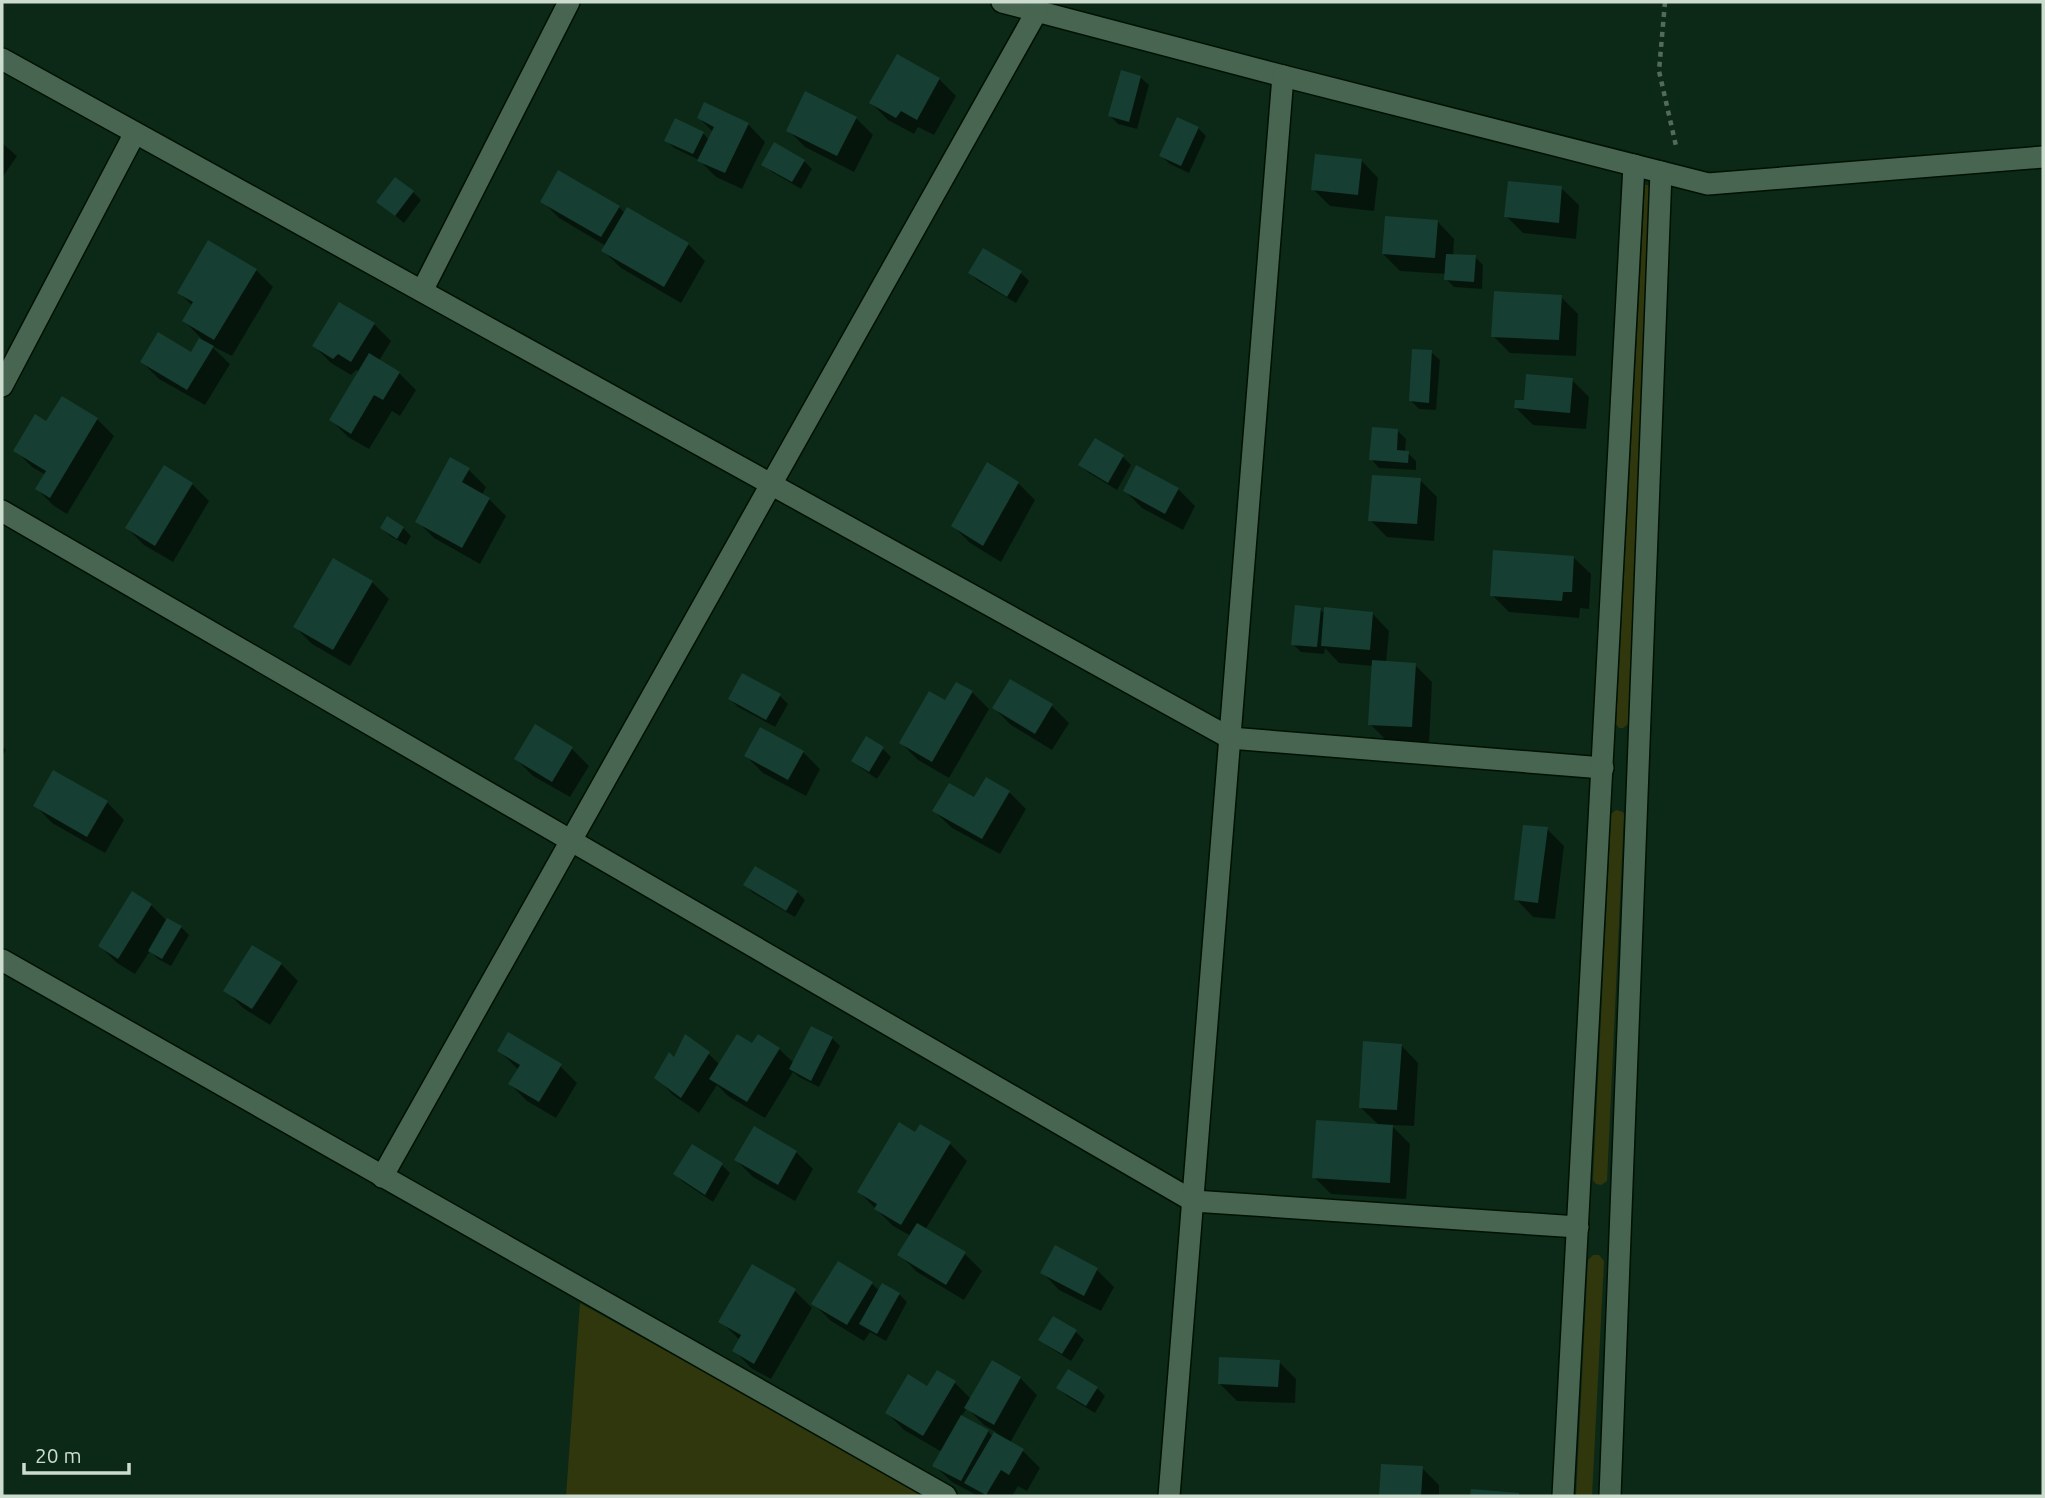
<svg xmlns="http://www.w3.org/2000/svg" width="2045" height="1498" font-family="Ubuntu,sans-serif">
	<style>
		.green { fill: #31370d }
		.shadow { fill: #0007; fill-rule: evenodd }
		.building { fill: #163e32 }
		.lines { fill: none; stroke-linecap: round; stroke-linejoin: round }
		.minor-casing { stroke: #001103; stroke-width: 24 }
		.path { stroke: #536b5b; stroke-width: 4.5; stroke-dasharray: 5 5; stroke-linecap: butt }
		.minor { stroke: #476550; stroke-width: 21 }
	</style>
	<rect width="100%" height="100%" fill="#0c2917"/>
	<g class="green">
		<path d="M1645 185H1649L1652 188 1628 724 1623 728H1619L1616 724Z"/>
		<path d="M1616 810 1623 812 1624 815 1607 1181 1601 1185 1596 1184 1593 1180 1611 814Z"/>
		<path d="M1593 1255H1599L1604 1261 1592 1496H1576L1588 1260Z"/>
		<path d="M580 1303 927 1496H566Z"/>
	</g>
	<g class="shadow">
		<path d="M1140 77 1149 85 1137 129 1118 124 1110 116Z"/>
		<path d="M939 79 956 96 934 135 918 127 914 134 888 120 871 103Z"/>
		<path d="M699 118 748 124 765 142 742 189 716 177 699 160 674 148 666 140 703 133 709 140 713 132Z"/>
		<path d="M856 118 873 135 854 172 805 147 788 130Z"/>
		<path d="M1198 128 1206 136 1189 173 1170 164 1161 156Z"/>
		<path d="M2 143 17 156 2 178Z"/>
		<path d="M1361 160 1378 178 1374 211 1330 206 1313 189Z"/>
		<path d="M804 161 812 169 801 189 772 172 764 164Z"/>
		<path d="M1561 188 1579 205 1576 239 1523 233 1506 216Z"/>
		<path d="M413 192 421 200 404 223 379 202Z"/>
		<path d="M542 201 619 207 625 213 688 244 705 261 681 303 621 268 603 251 606 246 559 218Z"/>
		<path d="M1437 221 1454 239 1453 256 1475 257 1483 265 1482 289 1454 287 1446 279V274L1400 271 1383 254Z"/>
		<path d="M984 251 1021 273 1029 281 1016 303 978 281 970 273Z"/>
		<path d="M256 270 273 287 232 356 210 345 230 364 205 405 159 379 142 362 192 354 201 338 184 321 193 306 179 293Z"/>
		<path d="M1561 297 1578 314 1576 356 1510 353 1493 336Z"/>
		<path d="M340 304 374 324 391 341 379 361 399 373 416 390 400 416 392 411 369 449 348 437 331 420 360 372 356 370 351 375 331 363 314 346Z"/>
		<path d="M1431 352 1440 360 1436 410 1419 409 1411 401Z"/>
		<path d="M1572 380 1589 397 1586 429 1533 425 1516 408Z"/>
		<path d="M97 419 114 436 67 514 54 506 37 489 46 475 32 467 15 450 47 423Z"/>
		<path d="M1398 431 1406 439 1405 453H1408L1416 461V470L1379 468 1371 459Z"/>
		<path d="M1123 457 1131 465 1117 490 1089 473 1080 465Z"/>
		<path d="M164 467 192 484 209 501 173 562 144 545 127 528Z"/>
		<path d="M469 470 486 487 482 495 489 499 506 516 480 564 434 538 417 521Z"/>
		<path d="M1420 480 1437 497 1434 541 1387 537 1370 520Z"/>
		<path d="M1018 483 1035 500 1001 562 970 543 953 526Z"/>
		<path d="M1178 489 1195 506 1183 530 1142 508 1125 491Z"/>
		<path d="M382 528H403L411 536 406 545 390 536Z"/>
		<path d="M1573 557 1591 574 1589 609 1580 608 1579 618 1509 612 1492 595Z"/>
		<path d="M372 582 389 599 350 666 312 644 295 627Z"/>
		<path d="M1320 609 1325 614 1372 613 1389 631 1386 663 1415 665 1432 682 1429 744 1387 741 1370 724 1374 666 1339 663 1325 648 1324 654 1301 652 1293 644Z"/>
		<path d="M972 692 989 709 949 778 918 760 901 743Z"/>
		<path d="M780 696 788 704 775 727 738 707 730 699Z"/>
		<path d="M1052 706 1069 723 1052 750 1011 725 994 708Z"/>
		<path d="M2 746 6 750 2 757Z"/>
		<path d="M572 749 589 766 570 797 533 776 516 759Z"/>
		<path d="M883 749 891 757 877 779 861 768 853 760Z"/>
		<path d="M803 752 820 769 806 796 763 773 746 756Z"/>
		<path d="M1009 792 1026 809 1000 854 952 828 934 811Z"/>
		<path d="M107 802 124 820 105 853 52 823 35 805Z"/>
		<path d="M1547 829 1564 846 1555 919 1533 917 1516 899Z"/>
		<path d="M745 885 797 892 805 900 795 917 753 893Z"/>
		<path d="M151 905 167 921 181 927 189 935 171 966 158 959 150 951 135 974 117 963 100 946Z"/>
		<path d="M281 964 298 981 270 1025 243 1008 226 991Z"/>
		<path d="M758 1036 779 1049 794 1063 832 1038 840 1046 819 1087 799 1077 793 1072 765 1118 728 1096 717 1085 699 1113 673 1095 656 1077 674 1060 686 1037 709 1054 720 1065 753 1046Z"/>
		<path d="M1401 1045 1418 1063 1414 1126 1391 1125 1410 1144 1406 1199 1331 1194 1314 1177 1380 1126 1360 1107Z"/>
		<path d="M499 1051 560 1066 577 1083 556 1118 527 1101 510 1084 519 1070Z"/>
		<path d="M950 1144 967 1161 925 1230 965 1254 982 1271 964 1300 917 1272 900 1255 911 1236 893 1226 859 1192Z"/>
		<path d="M692 1147 722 1165 730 1173 713 1202 683 1182 675 1174Z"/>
		<path d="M796 1152 813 1169 795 1201 753 1177 736 1160Z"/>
		<path d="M1056 1247 1097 1270 1114 1287 1101 1311 1059 1290 1042 1272Z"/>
		<path d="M752 1266 795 1291 812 1308 771 1379 751 1368 734 1350 740 1340 721 1322Z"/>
		<path d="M872 1284 880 1291 899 1294 907 1302 886 1341 870 1332 864 1341 831 1321 814 1304Z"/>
		<path d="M1076 1332 1084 1340 1071 1361 1049 1347 1041 1339Z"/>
		<path d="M1279 1362 1296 1379 1295 1403 1237 1401 1219 1383Z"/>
		<path d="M1020 1378 1037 1395 1010 1443 1023 1451 1040 1468 1027 1491 1018 1486 1012 1496H978L952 1482 934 1465 942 1452 904 1430 887 1413 928 1388 955 1383 971 1399ZM967 1408 984 1425 996 1432 993 1437 988 1431 961 1417Z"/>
		<path d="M1059 1388H1097L1105 1396 1095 1413 1067 1396Z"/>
		<path d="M1383 1466 1422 1468 1439 1485V1496H1381Z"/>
	</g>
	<g class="building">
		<path d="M897 54 940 78 917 120 901 111 896 118 869 103Z"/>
		<path d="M1121 70 1141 76 1129 122 1108 116Z"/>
		<path d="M805 91 857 117 837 156 786 131Z"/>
		<path d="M704 102 749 123 725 173 697 161 714 127 697 118Z"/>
		<path d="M1177 117 1199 127 1181 166 1159 156Z"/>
		<path d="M675 118 704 132 693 154 664 141Z"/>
		<path d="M774 142 805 160 792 182 761 165Z"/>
		<path d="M1315 154 1362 159 1358 195 1311 190Z"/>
		<path d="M558 170 620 206 601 237 540 202Z"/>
		<path d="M395 177 414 191 395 216 376 202Z"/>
		<path d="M1508 181 1562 186 1559 223 1504 217Z"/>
		<path d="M627 207 689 243 664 287 601 251Z"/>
		<path d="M1385 216 1438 220 1435 258 1382 254Z"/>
		<path d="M208 240 257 269 214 340 182 321 193 302 177 293Z"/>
		<path d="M983 248 1022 271 1007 297 968 273Z"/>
		<path d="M1446 254 1476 255 1474 282 1444 280Z"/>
		<path d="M1494 291 1562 295 1559 340 1491 337Z"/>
		<path d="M339 302 375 323 351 362 338 354 333 359 312 346Z"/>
		<path d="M158 332 191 352 199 338 214 346 187 390 140 362Z"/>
		<path d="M1412 349 1432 350 1429 403 1409 401Z"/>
		<path d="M369 353 400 372 383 400 374 395 351 434 329 420Z"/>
		<path d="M1526 374 1573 378 1570 413 1514 408 1515 400H1524Z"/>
		<path d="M62 396 98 418 50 498 35 489 46 471 13 451 35 414 46 421Z"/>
		<path d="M1372 427 1398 429 1397 450 1409 451 1408 463 1369 460Z"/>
		<path d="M1095 438 1124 455 1108 483 1078 465Z"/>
		<path d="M450 457 470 468 462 482 490 498 462 548 415 522Z"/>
		<path d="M987 462 1019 482 983 546 951 526Z"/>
		<path d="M164 465 193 483 155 546 125 528Z"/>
		<path d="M1136 465 1179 488 1165 514 1123 491Z"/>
		<path d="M1372 475 1421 478 1417 524 1368 521Z"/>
		<path d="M387 516 404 527 397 539 380 528Z"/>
		<path d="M1493 550 1574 556 1572 592H1563L1562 601 1490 596Z"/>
		<path d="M333 558 373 581 333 650 293 627Z"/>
		<path d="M1295 605 1321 608 1317 647 1291 645Z"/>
		<path d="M1324 607 1373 612 1370 650 1321 646Z"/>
		<path d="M1372 660 1416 663 1412 727 1368 725Z"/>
		<path d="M742 673 781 694 766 720 728 699Z"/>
		<path d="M1010 679 1053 704 1035 734 992 708Z"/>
		<path d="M956 682 973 691 932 762 899 743 929 691 945 700Z"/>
		<path d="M535 724 573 747 552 782 514 759Z"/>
		<path d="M760 727 804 751 788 780 744 756Z"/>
		<path d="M866 736 884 747 869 772 851 761Z"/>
		<path d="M53 770 108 801 87 837 33 806Z"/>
		<path d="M986 777 1010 791 982 839 932 811 949 783 974 797Z"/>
		<path d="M1523 825 1548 827 1538 903 1514 900Z"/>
		<path d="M755 866 798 891 786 911 743 885Z"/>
		<path d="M132 891 152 904 118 959 98 946Z"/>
		<path d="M167 918 182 926 162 959 148 951Z"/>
		<path d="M252 945 282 963 252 1009 223 991Z"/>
		<path d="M811 1026 833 1037 811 1081 789 1069Z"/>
		<path d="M508 1032 562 1064 539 1102 508 1084 520 1065 497 1051Z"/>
		<path d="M685 1034 710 1052 681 1098 654 1078 669 1052 674 1057Z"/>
		<path d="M737 1034 752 1043 758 1034 780 1048 747 1102 709 1079Z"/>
		<path d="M1363 1041 1402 1044 1397 1110 1359 1108Z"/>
		<path d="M1316 1120 1393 1125 1390 1183 1312 1178Z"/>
		<path d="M899 1122 915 1132 920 1124 951 1142 901 1225 874 1209 877 1204 857 1192Z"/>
		<path d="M754 1126 797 1151 778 1185 734 1160Z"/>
		<path d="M692 1144 723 1163 705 1195 673 1174Z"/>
		<path d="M917 1223 966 1252 946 1285 897 1255Z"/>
		<path d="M1055 1245 1098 1268 1084 1296 1040 1273Z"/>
		<path d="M838 1261 873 1282 847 1325 811 1304Z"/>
		<path d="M752 1264 796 1289 754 1364 732 1351 741 1335 718 1322Z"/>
		<path d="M882 1283 900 1293 877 1334 859 1324Z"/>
		<path d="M1053 1316 1077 1330 1062 1354 1038 1340Z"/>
		<path d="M1219 1357 1280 1360 1278 1387 1218 1384Z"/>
		<path d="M992 1360 1021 1377 994 1425 964 1408Z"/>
		<path d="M1068 1369 1098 1387 1086 1406 1056 1388Z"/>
		<path d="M937 1370 956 1381 923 1436 885 1413 908 1374 927 1386Z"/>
		<path d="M961 1415 989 1430 961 1481 932 1466Z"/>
		<path d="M994 1432 1024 1449 1009 1475 1001 1470 986 1495 964 1483Z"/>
		<path d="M1381 1464 1423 1466 1421 1496H1379Z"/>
		<path d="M1471 1489 1519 1493V1496H1470Z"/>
	</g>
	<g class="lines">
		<defs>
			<g id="minor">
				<path d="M1002 2 1283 76 1708 184 2043 157"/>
				<path d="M2 59 1230 738 1603 768"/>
				<path d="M422 291 569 2"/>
				<path d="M2 386 135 133"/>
				<path d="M2 511 1193 1201 1578 1227"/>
				<path d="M2 960 946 1496"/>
				<path d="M382 1177 1037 11"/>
				<path d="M1169 1496 1283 76"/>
				<path d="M1563 1496 1634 165"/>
				<path d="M1610 1496 1661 172"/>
			</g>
		</defs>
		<use href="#minor" class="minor-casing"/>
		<path class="path" d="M1665 2 1659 71 1676 146"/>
		<use href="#minor" class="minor"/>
	</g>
	<rect width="2045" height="1498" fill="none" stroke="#ccddd0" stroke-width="7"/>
	<path d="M24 1463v10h105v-10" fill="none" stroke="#ccddd0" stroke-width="3.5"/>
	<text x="35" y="1463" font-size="21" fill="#ccddd0" stroke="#0c2917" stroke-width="5" paint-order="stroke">20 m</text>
</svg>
